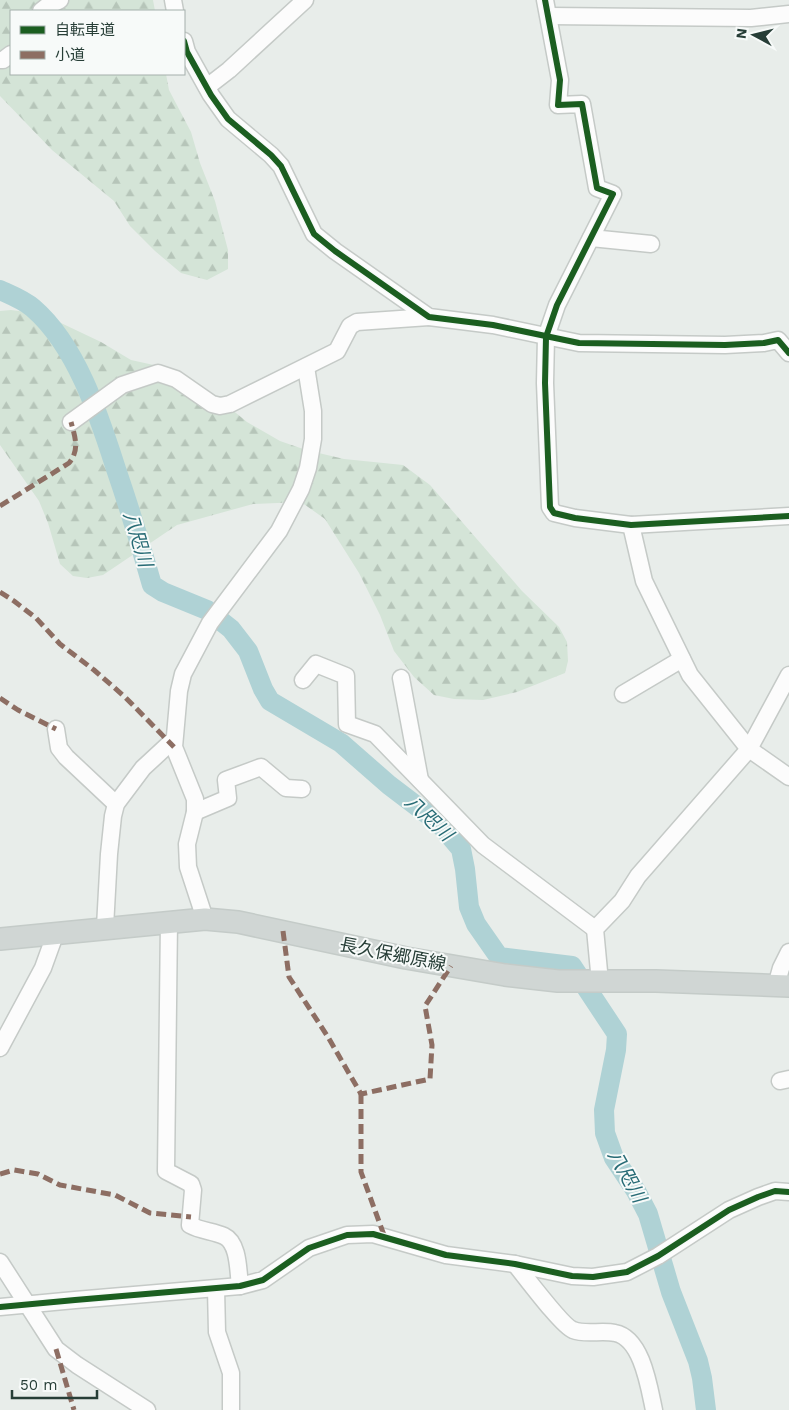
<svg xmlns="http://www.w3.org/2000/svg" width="789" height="1410" font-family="'Work Sans','Noto Sans JP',sans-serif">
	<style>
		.forest { fill: url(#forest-firs) }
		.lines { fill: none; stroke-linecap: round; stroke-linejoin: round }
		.river { stroke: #afd2d5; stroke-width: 20 }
		.minor-casing { stroke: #c5cac7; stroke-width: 19 }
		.major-casing { stroke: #c4cbc8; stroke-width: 24 }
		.minor { stroke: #fcfcfc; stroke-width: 16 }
		.major { stroke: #d0d6d4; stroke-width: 21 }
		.quiet { stroke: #8d6e63; stroke-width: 5; stroke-dasharray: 10 5; stroke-linecap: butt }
		.cycleway-casing { stroke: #f7faf9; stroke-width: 9 }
		.cycleway { stroke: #1b5e20; stroke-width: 6 }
		.labels { text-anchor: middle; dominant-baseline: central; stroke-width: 4; stroke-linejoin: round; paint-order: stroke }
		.street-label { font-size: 18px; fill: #273e37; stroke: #f7faf9 }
		.water-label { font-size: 19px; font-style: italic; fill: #276b75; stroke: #f7faf9 }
	</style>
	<defs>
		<pattern id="forest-firs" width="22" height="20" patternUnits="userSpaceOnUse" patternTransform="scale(1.25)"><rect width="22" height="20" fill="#d4e4d7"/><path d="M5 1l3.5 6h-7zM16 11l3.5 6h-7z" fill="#b6c5b9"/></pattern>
	</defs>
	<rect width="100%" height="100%" fill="#e8edea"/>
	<g class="forest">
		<path d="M0 0H153L155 11H11V74H166L169 90 191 132 200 163 215 201 228 250V269L207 280 181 273 155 251 130 226 114 201 52 150 0 96Z"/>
		<path d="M11 310 42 314 101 342 131 360 172 369 189 388 225 404 247 422 280 441 306 450 344 459 403 465 430 485 522 591 559 627 567 642 568 661 565 673 517 692 483 700 454 699 434 695 414 677 394 651 380 615 359 573 325 519 301 502 253 504 177 525 103 575 87 578 73 576 60 564 48 523 39 501 0 445V311Z"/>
	</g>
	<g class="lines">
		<path class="river" d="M0 290C11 295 24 300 33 308 77 346 99 416 116 469 129 507 141 546 152 585L163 592 207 610 231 629 248 651 263 689 270 701 341 743 389 785 439 823 461 849 465 869 469 907 476 924 499 957 572 966 617 1034 616 1050 604 1110 605 1133 614 1158 636 1191 648 1214 671 1292 698 1361 702 1378 706 1410"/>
		<defs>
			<g id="minor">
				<path d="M173 0 175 11"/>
				<path d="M545 0 560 80 558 105 582 104 597 188 613 194 557 305 546 337 545 383 550 507 554 513 575 518 631 525 789 516"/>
				<path d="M41 11 46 7 60 0"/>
				<path d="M549 16 751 18 789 14"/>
				<path d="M184 41 187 52 211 95 228 119 271 155 281 166 314 234 335 251 429 317 493 325 579 343 725 345 764 343 778 340 789 353"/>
				<path d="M0 60H3L11 54"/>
				<path d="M207 87 229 70 305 0"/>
				<path d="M591 238 651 244"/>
				<path d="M71 422 122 385 158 373 176 379 212 404 220 406 230 404 337 351 350 326 357 322 429 317"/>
				<path d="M631 525 644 581 690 675 749 749 789 777"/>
				<path d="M401 678 420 780"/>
				<path d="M303 680 316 664 346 676 347 724 375 734 483 845 595 929"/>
				<path d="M623 694 682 659"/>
				<path d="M56 729 59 748 66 757 116 804"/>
				<path d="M195 812 228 798 226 780 261 767 286 788 302 789"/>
				<path d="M205 919 188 867 187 844 195 812V799L174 747 179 691 183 674 210 623 279 531 301 489 308 468 313 439V411L306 367"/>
				<path d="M169 921 166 1171 191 1184 193 1190 190 1225C201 1231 213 1231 224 1236 239 1243 238 1271 240 1286"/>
				<path d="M105 927 109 854 113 816 116 804 143 768 170 743"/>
				<path d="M600 982 595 929 622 901 638 876 749 749 789 675"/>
				<path d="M776 986 781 968 789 952"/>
				<path d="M0 1048 43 968 56 932"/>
				<path d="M780 1081 789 1079"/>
				<path d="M0 1262 56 1349 77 1365 147 1410"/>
				<path d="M515 1264C525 1276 562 1326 573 1330 585 1335 602 1330 615 1333 642 1338 649 1387 654 1410"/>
				<path d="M216 1289 217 1332 231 1373V1410"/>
				<path d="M0 1307 75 1300 240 1286 263 1280 309 1248 347 1235 373 1234 446 1255 515 1264 572 1276 593 1277 627 1272 658 1256 729 1210 758 1197 775 1191 789 1192"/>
			</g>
			<path id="major" d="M0 939 205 919 238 922 406 958 505 975 558 981H656L789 986"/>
		</defs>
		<use href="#minor" class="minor-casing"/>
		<use href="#major" class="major-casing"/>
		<use href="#minor" class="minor"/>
		<use href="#major" class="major"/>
		<g class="quiet">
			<path d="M0 506 69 463C80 450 75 437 71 422"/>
			<path d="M0 592 14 601 36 618 60 644 94 670 125 697 174 747"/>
			<path d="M0 698 18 710 56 729"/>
			<path d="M283 931 289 977 328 1037 361 1094 430 1079 432 1045 425 1006 451 966"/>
			<path d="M361 1094V1172L385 1238"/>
			<path d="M0 1174 14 1170 38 1174 60 1185 115 1195 150 1213 191 1217"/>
			<path d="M56 1349 74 1410"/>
		</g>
		<defs>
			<g id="cycleway">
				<path d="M545 0 560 80 558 105 582 104 597 188 613 194 557 305 546 337 545 383 550 507 554 513 575 518 631 525 789 516"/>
				<path d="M184 41 187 52 211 95 228 119 271 155 281 166 314 234 335 251 429 317 493 325 579 343 725 345 764 343 778 340 789 353"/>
				<path d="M0 1307 75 1300 240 1286 263 1280 309 1248 347 1235 373 1234 446 1255 515 1264 572 1276 593 1277 627 1272 658 1256 729 1210 758 1197 775 1191 789 1192"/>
			</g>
		</defs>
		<use href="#cycleway" class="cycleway-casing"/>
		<use href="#cycleway" class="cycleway"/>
	</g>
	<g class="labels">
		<g class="street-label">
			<text transform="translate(393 954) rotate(11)">長久保郷原線</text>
		</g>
		<g class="water-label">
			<text transform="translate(138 539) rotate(73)">八咫川</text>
			<text transform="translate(429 818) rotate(43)">八咫川</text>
			<text transform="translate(627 1176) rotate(61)">八咫川</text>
		</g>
	</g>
	<rect x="10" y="10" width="175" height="65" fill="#f7faf9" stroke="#a4afab"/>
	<rect x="20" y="26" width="25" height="8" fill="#1b5e20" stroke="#a4afab"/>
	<text x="55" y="35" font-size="15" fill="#273e37">自転車道</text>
	<rect x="20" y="51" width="25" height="8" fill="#8d6e63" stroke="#a4afab"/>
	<text x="55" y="60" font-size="15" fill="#273e37">小道</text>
	<g transform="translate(754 35) rotate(277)" stroke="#f7faf9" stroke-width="4" paint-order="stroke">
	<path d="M0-4L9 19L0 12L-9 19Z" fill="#273e37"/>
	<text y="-8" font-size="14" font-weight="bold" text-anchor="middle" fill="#273e37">N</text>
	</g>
	<path d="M12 1390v8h85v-8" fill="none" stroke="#273e37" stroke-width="2.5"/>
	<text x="20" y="1390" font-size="15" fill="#273e37" stroke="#f7faf9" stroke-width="4" paint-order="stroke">50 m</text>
</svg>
